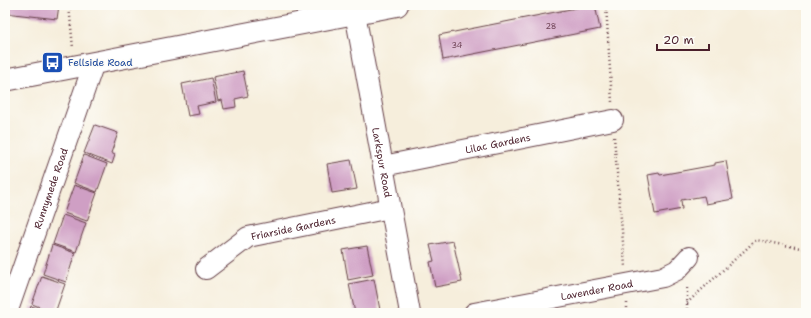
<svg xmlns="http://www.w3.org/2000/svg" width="811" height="318" font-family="'Shantell Sans',sans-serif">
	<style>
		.building { fill: #cf9fc4 }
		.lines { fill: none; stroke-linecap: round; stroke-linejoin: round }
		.street-casing { stroke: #643e46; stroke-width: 22 }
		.secondary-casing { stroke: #643e46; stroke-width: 24 }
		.path { stroke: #643e46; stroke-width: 2.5; stroke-dasharray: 1 3; stroke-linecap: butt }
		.street { stroke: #fff; stroke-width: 20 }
		.secondary { stroke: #fff; stroke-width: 22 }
		.labels { text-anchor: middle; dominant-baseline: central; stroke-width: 3; stroke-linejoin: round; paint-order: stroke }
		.number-label { font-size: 8px; fill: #6b3f51 }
		.transit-label { font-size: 10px; fill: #164399; stroke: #fdfcf7; text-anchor: start }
		.street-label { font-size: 10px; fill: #4a1f2b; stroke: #fdfcf7 }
	</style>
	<rect width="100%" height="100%" fill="#fdfcf7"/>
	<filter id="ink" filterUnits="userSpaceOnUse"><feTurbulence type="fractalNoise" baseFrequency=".025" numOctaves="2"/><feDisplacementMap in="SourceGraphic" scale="8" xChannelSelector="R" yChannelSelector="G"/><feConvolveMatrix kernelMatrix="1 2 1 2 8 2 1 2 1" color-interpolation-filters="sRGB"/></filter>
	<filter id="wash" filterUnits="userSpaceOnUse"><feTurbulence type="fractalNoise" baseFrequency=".012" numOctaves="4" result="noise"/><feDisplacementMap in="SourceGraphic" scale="16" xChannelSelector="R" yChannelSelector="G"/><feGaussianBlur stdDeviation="0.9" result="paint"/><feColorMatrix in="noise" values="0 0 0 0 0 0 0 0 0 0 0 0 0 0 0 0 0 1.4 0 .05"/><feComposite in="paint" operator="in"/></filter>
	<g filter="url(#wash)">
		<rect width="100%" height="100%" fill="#f6eedc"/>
		<g id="blocks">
			<g class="building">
				<path d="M5 5H59L57 19 5 13Z"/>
				<path d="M591 5H595L600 29 443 60 439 35Z"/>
				<path d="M243 71 248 96 235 99 236 107 224 109 222 100 218 101 213 77Z"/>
				<path d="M211 78 216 102 197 106 199 114 188 116 182 84Z"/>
				<path d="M95 125 118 133 111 153 115 155 112 164 84 153Z"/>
				<path d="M84 155 107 164 97 192 74 183Z"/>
				<path d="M351 160 357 189 332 193 327 164Z"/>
				<path d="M726 161 733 199 706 204 704 196 681 200 682 209 655 214 648 175 659 173 660 175 715 165V163Z"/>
				<path d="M74 185 97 193 87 221 64 213Z"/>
				<path d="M63 215 86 223 76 252 53 244Z"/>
				<path d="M453 241 462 282 435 287 430 262 434 261 430 245Z"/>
				<path d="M52 245 75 253 66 282 43 274Z"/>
				<path d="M367 246 373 275 348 280 343 250Z"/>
				<path d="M42 276 65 284 55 313 32 304Z"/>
				<path d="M374 279 380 310 355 313 349 284Z"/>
				<path d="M31 306 51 313H29Z"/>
			</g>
		</g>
	</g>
	<g filter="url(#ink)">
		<use href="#blocks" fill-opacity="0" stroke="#643e46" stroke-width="1"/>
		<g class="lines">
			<defs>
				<g id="street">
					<path id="s1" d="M355 13 410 313"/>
					<path id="s2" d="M383 166 613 120"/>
					<path id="s3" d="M206 269 248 237 390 208"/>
					<path id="s4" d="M7 313 94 63"/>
					<path id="s5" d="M474 313 663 277 677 270 689 257"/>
				</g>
				<path id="secondary" d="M5 80 397 5"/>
			</defs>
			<use href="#street" class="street-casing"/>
			<use href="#secondary" class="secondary-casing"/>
			<g class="path">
				<path d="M69 5 73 48"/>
				<path d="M606 5 612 102"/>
				<path d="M614 137 625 266"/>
				<path d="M627 303V313"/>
				<path d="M687 303 756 240 806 249"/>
				<path d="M687 313V286"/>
			</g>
			<use href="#street" class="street"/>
			<use href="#secondary" class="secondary"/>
		</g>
	</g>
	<defs>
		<symbol id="bus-square" viewBox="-11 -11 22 22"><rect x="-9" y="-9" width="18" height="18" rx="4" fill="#1a4fb4" stroke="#fdfcf7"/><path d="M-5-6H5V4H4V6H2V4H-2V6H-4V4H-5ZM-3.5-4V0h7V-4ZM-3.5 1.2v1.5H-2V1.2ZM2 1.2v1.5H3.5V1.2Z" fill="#fff"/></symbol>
	</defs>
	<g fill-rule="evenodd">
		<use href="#bus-square" x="40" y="50" width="25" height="25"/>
	</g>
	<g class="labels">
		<g class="number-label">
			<text x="551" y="26">28</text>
			<text x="457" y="45">34</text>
		</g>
		<g class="transit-label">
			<text x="68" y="62">Fellside Road</text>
		</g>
		<g class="street-label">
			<text stroke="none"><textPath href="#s2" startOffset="117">Lilac Gardens</textPath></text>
			<text stroke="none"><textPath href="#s1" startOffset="152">Larkspur Road</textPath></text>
			<text stroke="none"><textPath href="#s4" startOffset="132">Runnymede Road</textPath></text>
			<text stroke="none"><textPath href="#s3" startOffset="99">Friarside Gardens</textPath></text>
			<text stroke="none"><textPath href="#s5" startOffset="125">Lavender Road</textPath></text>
		</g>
	</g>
	<rect width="811" height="318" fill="none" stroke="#fdfcf7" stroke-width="20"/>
	<path d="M657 44v6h52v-6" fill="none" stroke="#4a1f2b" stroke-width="2"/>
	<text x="663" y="44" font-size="12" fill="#4a1f2b" stroke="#fdfcf7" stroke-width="3" paint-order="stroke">20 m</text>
</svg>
